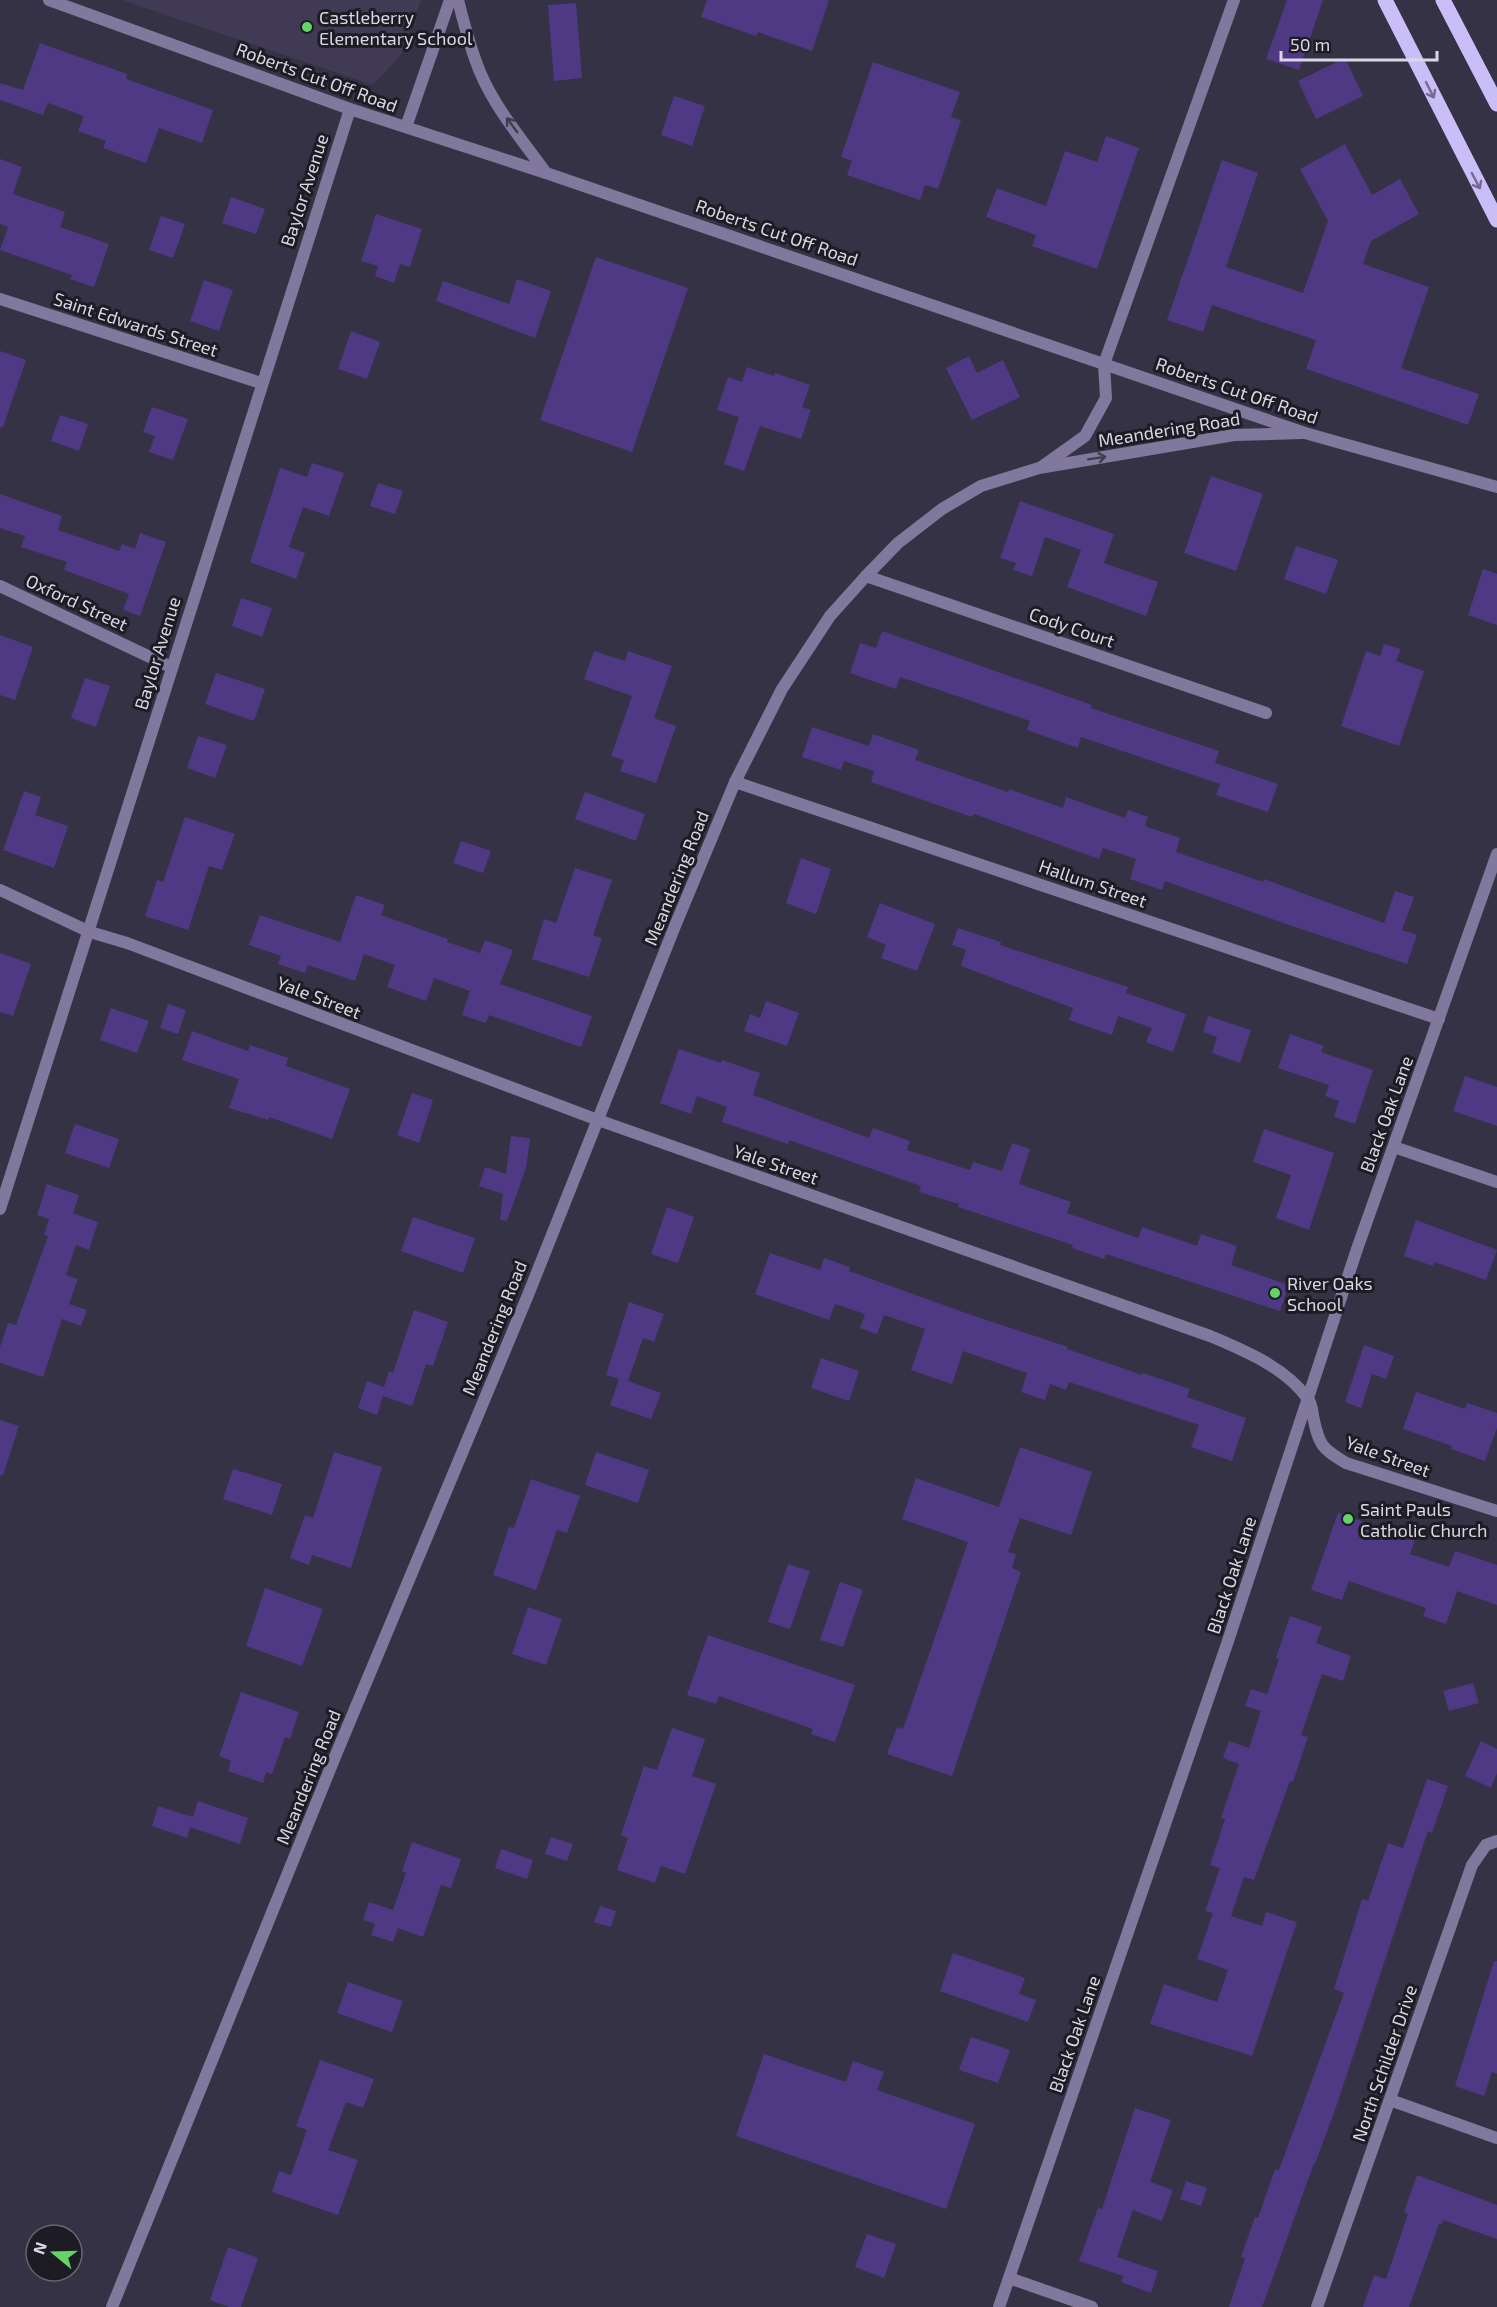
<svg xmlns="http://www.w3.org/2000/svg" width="1497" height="2307" font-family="'Exo 2',sans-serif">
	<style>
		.built { fill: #403a54 }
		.building { fill: #4f3884 }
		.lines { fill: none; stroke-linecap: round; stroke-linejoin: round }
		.minor { stroke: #80799d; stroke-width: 12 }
		.tertiary { stroke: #80799d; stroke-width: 12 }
		.primary { stroke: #cabef9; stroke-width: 15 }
		.oneway { stroke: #746c8e }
		.oneway2 { stroke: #403c4e }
		.poi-dot { fill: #65d467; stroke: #1d1b24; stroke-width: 2 }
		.labels { text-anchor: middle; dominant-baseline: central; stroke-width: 6; stroke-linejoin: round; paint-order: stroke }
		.poi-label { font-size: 18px; fill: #d9d7e3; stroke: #1d1b24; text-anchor: start }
		.street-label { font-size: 18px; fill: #d9d7e3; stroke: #1d1b24 }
	</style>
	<rect width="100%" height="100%" fill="#363245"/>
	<path class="built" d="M122 0H421L401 55 373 85Z"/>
	<g class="building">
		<path d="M707 0H829L812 51 758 32 756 36 701 17Z"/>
		<path d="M1287 0H1323L1299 70 1266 59Z"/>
		<path d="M576 3 582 78 554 81 548 5Z"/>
		<path d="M40 43 127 74 126 79 213 110 202 143 159 128 146 163 103 148 106 141 78 131 84 116 48 103 43 115 0 100V83L23 90Z"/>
		<path d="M1345 58 1363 96 1316 119 1298 81Z"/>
		<path d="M873 62 960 92 951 117 961 120 938 189 925 185 920 200 847 175 852 161 841 157Z"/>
		<path d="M674 96 705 106 692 146 661 135Z"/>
		<path d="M1106 136 1139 148 1097 269 1032 246 1036 235 986 217 997 188 1046 206 1065 151 1097 162Z"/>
		<path d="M1345 144 1372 195 1400 179 1419 214 1371 241 1363 264 1429 287 1401 368 1479 394 1468 425 1306 369 1316 340 1212 305 1203 332 1167 320 1222 160 1258 173 1226 267 1303 293 1328 221 1300 169Z"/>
		<path d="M0 159 22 167 13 194 65 212 60 227 109 244 94 287 70 279 72 275 0 250 8 227 0 224Z"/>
		<path d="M231 197 265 209 256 234 222 223Z"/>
		<path d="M376 214 422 229 410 267 400 264 394 283 375 276 378 266 361 261Z"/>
		<path d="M161 216 185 224 173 258 149 250Z"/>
		<path d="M596 257 688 288 632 452 540 420Z"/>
		<path d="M517 279 551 291 535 338 436 301 443 281 509 304Z"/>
		<path d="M204 280 233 290 219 331 190 321Z"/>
		<path d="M351 331 380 342 367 379 338 369Z"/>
		<path d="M0 351 26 360 3 427H0Z"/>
		<path d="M969 356 977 373 1003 360 1020 397 972 420 946 368Z"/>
		<path d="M747 367 774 376 775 373 810 385 802 407 811 410 801 439 760 426 744 471 724 464 739 417 717 410 728 377 742 382Z"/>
		<path d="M152 407 188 419 173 460 149 452 155 436 143 432Z"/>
		<path d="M60 415 88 424 79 451 51 441Z"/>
		<path d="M312 463 344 473 329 516 303 507 289 547 305 553 296 579 250 562 280 468 307 477Z"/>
		<path d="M1211 476 1263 494 1236 571 1184 553Z"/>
		<path d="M378 483 403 491 395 514 370 506Z"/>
		<path d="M0 494 62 516 58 530 119 551 122 544 135 549 140 533 166 542 140 616 123 610 129 594 64 570 67 562 21 547 25 536 0 528Z"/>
		<path d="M1020 501 1114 534 1104 563 1158 582 1146 616 1067 587 1081 550 1045 537 1032 576 1013 570 1016 563 1000 558Z"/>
		<path d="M1296 546 1338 560 1326 594 1284 579Z"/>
		<path d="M1483 569 1497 574V625L1468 615Z"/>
		<path d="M241 598 272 608 262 637 232 626Z"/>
		<path d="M882 631 1092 705 1091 708 1219 751 1215 763 1278 784 1268 812 1216 795 1220 784 1081 737 1078 748 1027 730 1030 721 957 696 900 677 896 689 850 673 860 643 876 648Z"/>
		<path d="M0 635 33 647 15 700 0 695Z"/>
		<path d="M1384 644 1401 649 1396 661 1424 671 1399 746 1341 726 1366 651 1380 656Z"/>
		<path d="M594 651 625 661 628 651 672 666 654 718 676 726 656 783 620 771 624 760 611 756 632 696 584 679Z"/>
		<path d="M216 673 265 689 254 721 205 704Z"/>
		<path d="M85 678 110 686 96 727 71 718Z"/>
		<path d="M812 727 869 746 873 734 919 750 915 760 1008 792 1009 789 1063 808 1066 797 1125 818 1128 810 1148 817 1145 826 1180 838 1176 852 1263 882 1264 879 1384 923 1395 891 1414 897 1402 930 1417 935 1407 964 1292 926 1165 881 1162 890 1130 879 1136 859 1103 848 1099 859 974 814 972 817 871 782 874 771 844 761 841 770 802 757Z"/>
		<path d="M198 736 227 745 215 778 187 768Z"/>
		<path d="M24 791 41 797 35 815 68 826 54 868 3 850Z"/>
		<path d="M585 792 645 814 636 841 575 819Z"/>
		<path d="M185 817 235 834 222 870 209 866 188 930 145 916 157 880 163 882Z"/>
		<path d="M461 841 491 851 483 873 453 863Z"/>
		<path d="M801 858 831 869 816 914 786 903Z"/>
		<path d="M575 868 612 880 593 935 602 938 589 977 532 959 544 919 556 923Z"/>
		<path d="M356 895 385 905 381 915 448 939 447 942 480 953 485 940 513 950 500 984 592 1016 581 1047 489 1015 486 1023 462 1015 470 991 434 978 426 1001 387 987 395 965 364 954 355 981 308 965 305 973 278 964 281 956 249 945 260 915 340 942Z"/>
		<path d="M880 903 935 924 917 971 881 958 886 945 867 937Z"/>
		<path d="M958 928 1001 942 1000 945 1128 987 1126 993 1186 1014 1173 1052 1146 1042 1152 1028 1118 1016 1112 1035 1069 1020 1073 1008 961 966 966 950 952 945Z"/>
		<path d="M0 953 31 964 13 1016 0 1012Z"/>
		<path d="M766 1001 799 1013 787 1046 744 1031 750 1014 760 1018Z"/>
		<path d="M168 1004 186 1010 178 1034 160 1028Z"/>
		<path d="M111 1008 149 1021 137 1053 100 1040Z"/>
		<path d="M1208 1016 1251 1030 1240 1063 1212 1053 1217 1037 1203 1032Z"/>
		<path d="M192 1031 248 1051 250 1045 288 1058 286 1066 350 1089 332 1139 269 1117 268 1120 229 1108 239 1079 182 1060Z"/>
		<path d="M1290 1034 1324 1046 1321 1052 1373 1070 1355 1124 1334 1117 1339 1101 1325 1096 1329 1085 1278 1068Z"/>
		<path d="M679 1049 721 1063 722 1060 760 1073 753 1095 869 1138 873 1128 910 1141 907 1150 970 1170 973 1162 1002 1171 1012 1143 1030 1149 1019 1184 1071 1202 1067 1213 1138 1238 1142 1227 1197 1246 1201 1234 1237 1246 1231 1265 1289 1285 1280 1311 1106 1254 1104 1259 1072 1248 1073 1245 958 1207 959 1204 919 1192 921 1186 789 1140 788 1144 722 1122 727 1107 697 1096 691 1114 660 1103Z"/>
		<path d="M1465 1076 1497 1087V1126L1453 1111Z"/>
		<path d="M412 1093 433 1100 419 1143 397 1135Z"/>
		<path d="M75 1124 119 1139 109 1168 65 1153Z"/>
		<path d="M1264 1129 1334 1153 1309 1230 1276 1218 1291 1175 1253 1162Z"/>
		<path d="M511 1136 530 1138 526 1168 507 1221 500 1220 503 1194 479 1186 485 1167 506 1174Z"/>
		<path d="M47 1184 79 1195 73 1213 98 1222 89 1250 76 1245 66 1275 78 1279 69 1304 87 1310 81 1326 62 1319 43 1377 0 1363V1347L8 1323 16 1325 48 1236 44 1235 49 1219 37 1215Z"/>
		<path d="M667 1207 694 1217 678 1263 651 1254Z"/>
		<path d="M413 1217 475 1238 463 1273 401 1251Z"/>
		<path d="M1416 1220 1497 1250 1486 1280 1434 1262 1433 1266 1404 1256Z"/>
		<path d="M770 1253 820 1270 824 1258 850 1267 849 1271 974 1316 1068 1347 1067 1349 1142 1375 1143 1373 1190 1389 1187 1397 1246 1418 1232 1461 1191 1447 1199 1425 1069 1382 1066 1390 1050 1384 1045 1400 1021 1392 1027 1373 963 1351 952 1384 911 1370 925 1329 884 1315 877 1334 860 1328 865 1314 835 1304 829 1320 755 1294Z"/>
		<path d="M629 1302 664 1314 654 1342 643 1338 628 1381 661 1393 651 1419 610 1405 619 1379 606 1375Z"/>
		<path d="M414 1310 448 1322 433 1366 426 1364 412 1406 383 1396 377 1415 358 1408 367 1381 384 1387 389 1371 393 1373Z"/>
		<path d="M1364 1345 1394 1356 1386 1379 1372 1374 1361 1408 1345 1402Z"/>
		<path d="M821 1358 859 1371 849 1401 811 1388Z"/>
		<path d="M1416 1392 1465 1409 1467 1403 1497 1413V1428L1485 1461 1451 1449 1452 1446 1403 1429Z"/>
		<path d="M0 1420 19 1426 3 1475H0Z"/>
		<path d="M1020 1447 1092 1472 1071 1535 1020 1518 1008 1552 1016 1554 1012 1568 1021 1572 952 1776 887 1754 897 1727 903 1729 968 1542 902 1519 916 1478 999 1507Z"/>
		<path d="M334 1452 382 1467 351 1568 312 1555 309 1565 290 1558 305 1515 313 1518Z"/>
		<path d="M596 1452 649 1470 638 1503 585 1485Z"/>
		<path d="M233 1469 282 1484 272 1515 223 1499Z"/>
		<path d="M531 1479 580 1496 567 1533 557 1530 536 1590 493 1575 509 1527 514 1528Z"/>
		<path d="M1338 1513 1415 1539 1410 1554 1449 1567 1455 1551 1497 1565V1605L1457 1591 1446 1624 1423 1616 1426 1608 1349 1581 1342 1600 1311 1590Z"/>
		<path d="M788 1564 810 1571 790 1629 768 1622Z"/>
		<path d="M840 1582 863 1590 843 1647 820 1640Z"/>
		<path d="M265 1588 323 1609 302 1666 246 1646Z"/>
		<path d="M528 1607 562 1619 546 1665 512 1654Z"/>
		<path d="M1290 1616 1322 1627 1316 1643 1351 1656 1343 1681 1322 1674 1301 1735 1308 1737 1293 1782 1290 1781 1254 1880 1244 1877 1231 1916 1262 1926 1266 1912 1297 1922 1252 2056 1150 2024 1164 1984 1217 2002 1228 1970 1197 1959 1213 1913 1205 1911 1220 1868 1210 1865 1225 1819 1221 1818 1239 1764 1223 1758 1229 1741 1249 1748 1261 1711 1245 1706 1251 1689 1267 1694 1279 1659 1276 1658Z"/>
		<path d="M708 1635 855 1685 835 1742 811 1734 813 1729 719 1696 716 1704 687 1695Z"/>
		<path d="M1473 1683 1479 1703 1449 1711 1443 1691Z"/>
		<path d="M241 1692 299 1712 290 1739 285 1737 272 1774 266 1772 263 1783 228 1771 231 1761 219 1756Z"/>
		<path d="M672 1728 705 1739 692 1776 716 1784 685 1874 661 1866 655 1883 617 1870 628 1838 621 1835 644 1766 657 1770Z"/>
		<path d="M1481 1741 1497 1749V1773L1491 1788 1465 1776Z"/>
		<path d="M1427 1779 1448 1786 1432 1833 1428 1831 1336 2107 1315 2164 1314 2163 1276 2269 1262 2307H1229L1245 2258 1241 2257 1255 2217 1258 2218 1275 2169 1279 2170 1344 1993 1334 1989 1362 1899 1368 1901 1388 1843 1403 1848Z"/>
		<path d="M198 1801 248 1818 240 1844 190 1827 187 1838 152 1826 158 1806 193 1817Z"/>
		<path d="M551 1837 573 1844 567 1861 545 1854Z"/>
		<path d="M412 1842 461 1859 451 1888 441 1885 423 1937 398 1928 393 1942 371 1935 375 1924 363 1920 369 1902 393 1910 406 1873 402 1871Z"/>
		<path d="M501 1849 533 1860 527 1879 495 1868Z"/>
		<path d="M600 1906 616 1911 611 1927 594 1922Z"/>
		<path d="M953 1953 1025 1978 1019 1994 1036 2000 1028 2022 940 1991Z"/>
		<path d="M1494 1961H1497V2074L1492 2072 1484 2096 1455 2086Z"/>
		<path d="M348 1982 403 2001 392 2032 337 2013Z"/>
		<path d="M971 2037 1010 2050 998 2083 959 2070Z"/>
		<path d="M764 2054 846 2082 853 2061 884 2072 877 2090 975 2124 946 2209 736 2136Z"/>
		<path d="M320 2060 374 2079 363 2108 346 2102 328 2150 358 2160 338 2215 272 2192 279 2171 291 2175 307 2130 296 2126Z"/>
		<path d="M1135 2108 1171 2120 1150 2182 1173 2190 1162 2221 1133 2210 1117 2257 1158 2271 1151 2293 1121 2282 1123 2276 1079 2261 1098 2208 1102 2209Z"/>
		<path d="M1417 2175 1497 2205V2239L1443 2220 1441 2225 1439 2224 1409 2307H1363L1374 2275 1386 2279 1408 2214 1404 2212Z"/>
		<path d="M1186 2181 1207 2188 1201 2206 1180 2199Z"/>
		<path d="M867 2234 896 2244 884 2278 855 2267Z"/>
		<path d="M228 2247 258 2258 241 2307H229L210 2300Z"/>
	</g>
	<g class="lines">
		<g class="minor">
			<path d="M0 299 261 383"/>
			<path d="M1043 466 1085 436 1106 398 1104 364 1234 0"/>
			<path d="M866 576 1266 713"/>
			<path d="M0 586 171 667"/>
			<path d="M735 782 1439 1019"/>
			<path d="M0 890 90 932 127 943 598 1120 1210 1336C1245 1351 1285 1367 1308 1399 1312 1404 1312 1410 1313 1416 1319 1445 1321 1448 1346 1463L1497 1511"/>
			<path d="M1394 1147 1497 1182"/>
			<path d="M0 1209C119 843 231 475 350 109"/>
			<path d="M1390 2100 1497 2138"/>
			<path d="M1009 2278 1092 2307"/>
			<path d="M112 2307 337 1752 528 1295 675 926 735 782 782 689 830 616 866 576 898 543 942 509 981 486 1039 468 1234 435 1302 433"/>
			<path d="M999 2307 1227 1644 1357 1249 1497 854"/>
			<path d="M1317 2307 1472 1865 1486 1845 1497 1841"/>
		</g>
		<g class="tertiary">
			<path d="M49 0 350 109 546 173 1305 433 1497 487"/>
			<path d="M458 0C464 24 470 48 480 72 495 108 523 141 546 173"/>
			<path d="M406 127 450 0"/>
		</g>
		<g class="primary">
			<path d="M1385 0 1497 220"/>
			<path d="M1443 0 1497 104"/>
		</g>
	</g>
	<defs><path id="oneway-shaft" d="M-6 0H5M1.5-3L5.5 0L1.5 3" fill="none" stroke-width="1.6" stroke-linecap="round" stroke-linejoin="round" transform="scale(1.5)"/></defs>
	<g class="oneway">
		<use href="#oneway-shaft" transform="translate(1430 90) rotate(63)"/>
		<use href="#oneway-shaft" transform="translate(1476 181) rotate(62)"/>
	</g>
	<g class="oneway2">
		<use href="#oneway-shaft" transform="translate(512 125) rotate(-126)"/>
		<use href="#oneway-shaft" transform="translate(1097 458) rotate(-9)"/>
	</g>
	<g class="poi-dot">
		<circle cx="307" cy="27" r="6"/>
		<circle cx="1275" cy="1293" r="6"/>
		<circle cx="1348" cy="1519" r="6"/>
	</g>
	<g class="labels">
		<g class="poi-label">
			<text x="319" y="17">Castleberry<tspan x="319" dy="21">Elementary School</tspan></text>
			<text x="1287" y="1283">River Oaks<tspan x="1287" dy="21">School</tspan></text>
			<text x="1360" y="1509">Saint Pauls<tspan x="1360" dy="21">Catholic Church</tspan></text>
		</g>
		<g class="street-label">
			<text transform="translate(317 77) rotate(20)">Roberts Cut Off Road</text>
			<text transform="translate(304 190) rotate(-72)">Baylor Avenue</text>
			<text transform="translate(777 232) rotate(19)">Roberts Cut Off Road</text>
			<text transform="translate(136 324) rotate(18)">Saint Edwards Street</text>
			<text transform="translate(1237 390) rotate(19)">Roberts Cut Off Road</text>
			<text transform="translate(1169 429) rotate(-9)">Meandering Road</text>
			<text transform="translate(77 602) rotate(25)">Oxford Street</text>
			<text transform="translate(1072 627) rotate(19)">Cody Court</text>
			<text transform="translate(157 653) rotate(-73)">Baylor Avenue</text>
			<text transform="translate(676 878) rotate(-68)">Meandering Road</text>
			<text transform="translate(1093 883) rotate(19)">Hallum Street</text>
			<text transform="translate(319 997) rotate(21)">Yale Street</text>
			<text transform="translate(1386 1114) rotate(-70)">Black Oak Lane</text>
			<text transform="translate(776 1164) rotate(19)">Yale Street</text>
			<text transform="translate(494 1328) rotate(-68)">Meandering Road</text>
			<text transform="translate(1388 1456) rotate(20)">Yale Street</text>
			<text transform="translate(1231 1575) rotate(-72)">Black Oak Lane</text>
			<text transform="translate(308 1777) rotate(-68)">Meandering Road</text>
			<text transform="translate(1074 2034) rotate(-71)">Black Oak Lane</text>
			<text transform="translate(1384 2063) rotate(-71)">North Schilder Drive</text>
		</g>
	</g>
	<g transform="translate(54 2253) rotate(289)"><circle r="28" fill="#1d1b24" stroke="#686670" stroke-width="1.5"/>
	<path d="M0-4.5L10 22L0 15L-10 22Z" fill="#65d467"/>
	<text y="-9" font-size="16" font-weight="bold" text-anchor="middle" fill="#d9d7e3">N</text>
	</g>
	<path d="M1281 51v9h156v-9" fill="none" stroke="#d9d7e3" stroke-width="3"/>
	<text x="1290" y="51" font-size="18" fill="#d9d7e3" stroke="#1d1b24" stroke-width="4.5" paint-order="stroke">50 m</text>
</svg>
